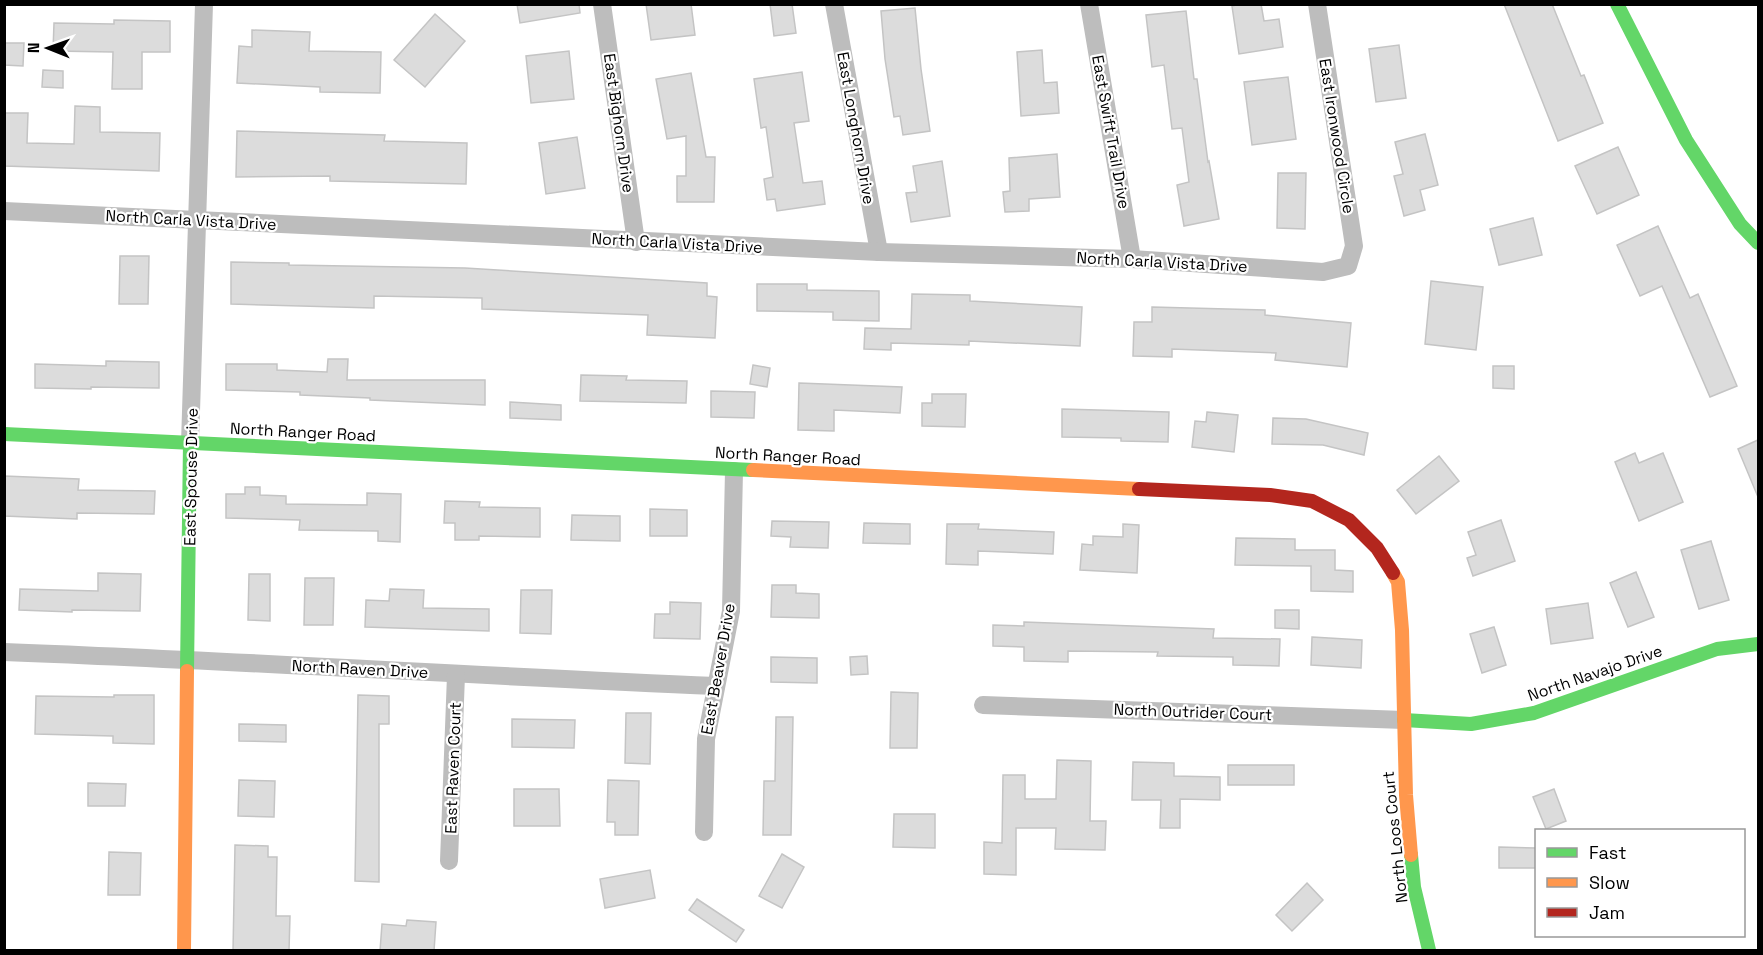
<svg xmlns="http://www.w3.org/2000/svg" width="1763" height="955" font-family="'Space Grotesk',sans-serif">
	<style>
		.building { fill: #dcdcdc; stroke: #c4c4c4; stroke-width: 1.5 }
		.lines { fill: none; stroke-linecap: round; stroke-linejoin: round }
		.street { stroke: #bdbdbd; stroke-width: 18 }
		.fast { stroke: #63d668; stroke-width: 14 }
		.slow { stroke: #ff974d; stroke-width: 14 }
		.jam { stroke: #b3261e; stroke-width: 14 }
		.labels { text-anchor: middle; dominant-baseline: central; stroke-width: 4.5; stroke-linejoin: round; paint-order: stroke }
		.street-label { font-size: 16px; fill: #000; stroke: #fff }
	</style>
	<rect width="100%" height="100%" fill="#fff"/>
	<g class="building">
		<path d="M517 4H579L580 13 520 23Z"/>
		<path d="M646 4H691L695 35 651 40Z"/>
		<path d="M770 4H792L796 33 774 36Z"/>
		<path d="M1241 4H1261L1264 21 1279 19 1283 47 1239 54 1232 6Z"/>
		<path d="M1504 4H1552L1581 76 1584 75 1603 123 1558 141Z"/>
		<path d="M915 8 921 69 930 131 903 135 900 116 894 117 885 59 881 11Z"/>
		<path d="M1186 11 1194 79H1197L1208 162 1209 161 1219 219 1184 226 1177 185 1189 182 1182 128 1172 129 1164 65 1152 67 1146 15Z"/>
		<path d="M435 14 465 41 425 87 394 60Z"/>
		<path d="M114 20 170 21V52H142V89H112L113 52 53 51 54 23 114 24Z"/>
		<path d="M252 30 310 32 309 51 381 52 380 93 320 92V87L237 83 239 46 252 47Z"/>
		<path d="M4 43H24L23 66 4 65Z"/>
		<path d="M1399 45 1406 98 1376 102 1369 49Z"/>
		<path d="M1042 50 1044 83 1057 82 1059 113 1021 116 1017 52Z"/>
		<path d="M569 51 574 99 531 103 526 56Z"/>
		<path d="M43 70 63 71V88L42 87Z"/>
		<path d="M802 72 809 121 794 123 803 183 822 181 825 204 777 211 775 199 767 200 764 179 773 177 766 127 761 128 754 79Z"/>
		<path d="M691 73 706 157H715L714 202H677V176H686V136L667 139 656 79Z"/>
		<path d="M1288 77 1296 139 1252 145 1244 82Z"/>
		<path d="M75 106 100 107V132L160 133 159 171 4 166V113H28L27 143 74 144Z"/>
		<path d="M237 131 385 135 384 141 467 143 466 184 330 181V176L236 177Z"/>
		<path d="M1425 134 1438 185 1420 190 1425 210 1404 216 1394 176 1403 174 1395 142Z"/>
		<path d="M577 137 585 188 546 194 539 143Z"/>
		<path d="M1618 147 1639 195 1597 214 1575 166Z"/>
		<path d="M1057 154 1060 197 1029 199V211L1005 212 1003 192 1010 191 1009 158Z"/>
		<path d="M942 161 950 216 911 222 906 193 917 192 913 166Z"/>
		<path d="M1278 173H1306L1305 229 1277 228Z"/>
		<path d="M1533 218 1542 255 1499 265 1490 229Z"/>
		<path d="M1658 226 1690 298 1698 294 1737 386 1710 397 1662 286 1640 296 1617 245Z"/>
		<path d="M120 256H149L148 304H119Z"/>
		<path d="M231 262 289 263V265L465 268 707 283V296L717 297 715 338 647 335 648 315 482 309V298L374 296V308L231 304Z"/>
		<path d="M1431 281 1483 287 1476 350 1425 344Z"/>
		<path d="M757 284H807V290L879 291V321L833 320V312L757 311Z"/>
		<path d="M912 294 970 295V301L1082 307 1080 346 969 341V345L891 343V350L864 349 865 328 911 329Z"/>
		<path d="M1152 307 1265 310V315L1351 323 1347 367 1275 360 1276 353 1172 349V357L1133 356 1134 322H1152Z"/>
		<path d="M328 359H348L347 380H485V405L370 400V398L300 395V392L226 390V364H277V370L327 372Z"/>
		<path d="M106 361 159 362V388L91 387V389L35 388V364L106 366Z"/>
		<path d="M753 365 770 368 767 387 750 384Z"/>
		<path d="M1493 366H1514V389L1493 388Z"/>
		<path d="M581 375 627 376 626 380 687 381 686 403 580 401Z"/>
		<path d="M799 383 902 387 900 413 834 410V431L798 430Z"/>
		<path d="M711 391 755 392 754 418 711 417Z"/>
		<path d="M932 394H966L965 427 922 426V403H932Z"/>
		<path d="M510 402 561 405V420L510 418Z"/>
		<path d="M1062 409 1169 412 1168 442 1121 441V438L1062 437Z"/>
		<path d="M1207 412 1238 415 1234 452 1192 447 1195 421 1206 422Z"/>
		<path d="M1273 418 1306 419 1368 433 1364 455 1323 445 1272 444Z"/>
		<path d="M1758 440V497L1738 449Z"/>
		<path d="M1635 453 1639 463 1663 453 1683 502 1639 521 1615 462Z"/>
		<path d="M1439 456 1459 481 1416 514 1397 490Z"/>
		<path d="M4 476 79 479 78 490 155 491 154 514 77 513V519L4 516Z"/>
		<path d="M245 487H260V495L286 496V504L367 505V493L401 494 400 542 378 541V531L299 530 300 520 226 518V494H245Z"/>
		<path d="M445 501 480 502 479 507 540 508V537L479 536V540H455V523H444Z"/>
		<path d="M650 509 687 510V536H650Z"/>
		<path d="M572 515 620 516V541L571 540Z"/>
		<path d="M1501 520 1515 561 1473 576 1467 558 1476 555 1468 532Z"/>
		<path d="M772 521 829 522 828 548 790 547 791 537 771 536Z"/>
		<path d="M864 523 910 524V544L863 543Z"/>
		<path d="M947 524H979L978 529 1054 532 1053 554 978 551V565L946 564Z"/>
		<path d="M1123 524 1139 525 1137 573 1080 570 1082 544 1093 545V536L1123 537Z"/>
		<path d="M1236 538 1295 539V550H1335V570L1353 571V592L1311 591V566L1235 565Z"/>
		<path d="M1711 541 1729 600 1699 609 1681 550Z"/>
		<path d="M1636 572 1654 617 1628 627 1610 583Z"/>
		<path d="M98 573 141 574 140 611 72 610V612L19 610 20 589 98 591Z"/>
		<path d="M249 574H270V621L248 620Z"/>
		<path d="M305 578H334L333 625H304Z"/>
		<path d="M772 585H796V593L819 594V618L771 617Z"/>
		<path d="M390 589 424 590 423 608 489 609V631L365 627 366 600 389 601Z"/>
		<path d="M521 590H552L551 634 520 633Z"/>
		<path d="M670 602 701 603 700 639 654 638 655 614H670Z"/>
		<path d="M1588 603 1593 638 1551 644 1546 609Z"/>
		<path d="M1275 610H1299V629L1275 628Z"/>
		<path d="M1024 622 1214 629 1213 638 1280 639 1279 666 1233 665V657L1157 656 1158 652 1068 651V662L1024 661V647L993 646V625L1024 626Z"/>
		<path d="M1494 627 1506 665 1482 673 1470 634Z"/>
		<path d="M1312 637 1362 640 1361 668 1311 665Z"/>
		<path d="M867 656 868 674 851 675 850 657Z"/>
		<path d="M771 657 817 658V683L771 682Z"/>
		<path d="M891 692 918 693 917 748H890Z"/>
		<path d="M114 695H154V744L113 743V736L35 734 36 696 114 697Z"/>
		<path d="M358 695 389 696V724H379V882L355 881Z"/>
		<path d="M626 713H651L650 764 625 763Z"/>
		<path d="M776 717H793L791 835H763L764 781H775Z"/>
		<path d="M512 719 575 720 574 748 512 747Z"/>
		<path d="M239 724 286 725V742L239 741Z"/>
		<path d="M1057 760 1091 761 1090 821H1106L1105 850 1055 849 1056 828H1016V875L984 874V842L1002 843 1003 775H1025V799H1056Z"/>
		<path d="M1133 762 1174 763V776L1220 777V800L1180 799V828H1160L1161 800H1132Z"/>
		<rect x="1228" y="765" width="66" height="20"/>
		<path d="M239 780 275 781 274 817 238 816Z"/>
		<path d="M608 780 639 781 638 835H615V822H607Z"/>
		<path d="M88 783 126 784 125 806H88Z"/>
		<path d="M514 789H559L560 826H514Z"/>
		<path d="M1554 789 1566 821 1546 829 1533 797Z"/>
		<path d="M894 814H935V848L893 847Z"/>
		<path d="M235 845 268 846V857H277L276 916H290L289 951H233Z"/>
		<path d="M1499 847 1536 848V868H1499Z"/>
		<path d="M109 852 141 853 140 895H108Z"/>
		<path d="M782 854 804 867 782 908 759 896Z"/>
		<path d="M650 870 655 898 605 908 600 879Z"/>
		<path d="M1307 883 1323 900 1292 931 1276 915Z"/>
		<path d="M697 899 744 930 736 942 689 910Z"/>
		<path d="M407 920 436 922 434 951H380L382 924 406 926Z"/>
	</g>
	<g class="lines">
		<g class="street">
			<path d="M602 4 636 242"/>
			<path d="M834 4 879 252"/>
			<path d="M1089 4 1132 259"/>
			<path d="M4 211 879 252 1132 259 1323 272 1348 266 1354 246 1317 4"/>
			<path d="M190 443 204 4"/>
			<path d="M4 652C242 661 479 676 716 686"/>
			<path d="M983 705 1404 720"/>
			<path d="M704 832 706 739 731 611 734 471"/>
			<path d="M449 861 456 675"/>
		</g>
		<g class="fast">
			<path d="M1617 4 1686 140 1740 224 1758 243"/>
			<path d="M4 434 753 470"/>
			<path d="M187 671 190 443"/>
			<path d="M1404 720 1471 724 1534 713 1717 649 1758 644"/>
			<path d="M1411 855 1414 887 1429 950"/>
		</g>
		<g class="slow">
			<path d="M753 470 1139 489"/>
			<path d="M1393 573 1398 582 1402 630 1406 795 1411 855"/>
			<path d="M184 950 187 671"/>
		</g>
		<path class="jam" d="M1139 489 1270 495 1312 501 1349 520 1377 548 1393 573"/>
	</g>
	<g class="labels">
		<g class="street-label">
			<text transform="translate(619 123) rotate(82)">East Bighorn Drive</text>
			<text transform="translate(856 128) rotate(80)">East Longhorn Drive</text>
			<text transform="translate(1111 132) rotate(80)">East Swift Trail Drive</text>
			<text transform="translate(1337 136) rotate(81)">East Ironwood Circle</text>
			<text transform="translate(191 220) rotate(3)">North Carla Vista Drive</text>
			<text transform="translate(677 243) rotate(3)">North Carla Vista Drive</text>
			<text transform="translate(1162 262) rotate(3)">North Carla Vista Drive</text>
			<text transform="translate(303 432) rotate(3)">North Ranger Road</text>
			<text transform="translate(788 456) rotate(3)">North Ranger Road</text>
			<text transform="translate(191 477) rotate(-89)">East Spouse Drive</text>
			<text transform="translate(360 669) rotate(3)">North Raven Drive</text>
			<text transform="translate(718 669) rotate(-80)">East Beaver Drive</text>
			<text transform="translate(1595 673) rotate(-19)">North Navajo Drive</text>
			<text transform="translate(1193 712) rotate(2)">North Outrider Court</text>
			<text transform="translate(453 768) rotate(-88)">East Raven Court</text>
			<text transform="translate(1395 837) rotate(-96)">North Loos Court</text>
		</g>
	</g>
	<rect width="1763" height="955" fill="none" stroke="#000000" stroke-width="12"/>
	<rect x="1535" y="829" width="210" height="108" fill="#ffffff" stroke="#999999" stroke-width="1.5"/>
	<rect x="1547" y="848" width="30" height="9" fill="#63d668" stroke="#999999" stroke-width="1.5"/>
	<text x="1589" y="859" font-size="18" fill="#000000">Fast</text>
	<rect x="1547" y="878" width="30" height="9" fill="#ff974d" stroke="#999999" stroke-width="1.5"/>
	<text x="1589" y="889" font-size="18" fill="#000000">Slow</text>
	<rect x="1547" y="908" width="30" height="9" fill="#b3261e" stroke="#999999" stroke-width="1.5"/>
	<text x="1589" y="919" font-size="18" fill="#000000">Jam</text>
	<g transform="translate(48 48) rotate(271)" stroke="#ffffff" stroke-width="4.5" paint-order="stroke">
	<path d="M0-4.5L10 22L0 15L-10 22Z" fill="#000000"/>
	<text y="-9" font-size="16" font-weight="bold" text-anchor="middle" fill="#000000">N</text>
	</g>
</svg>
